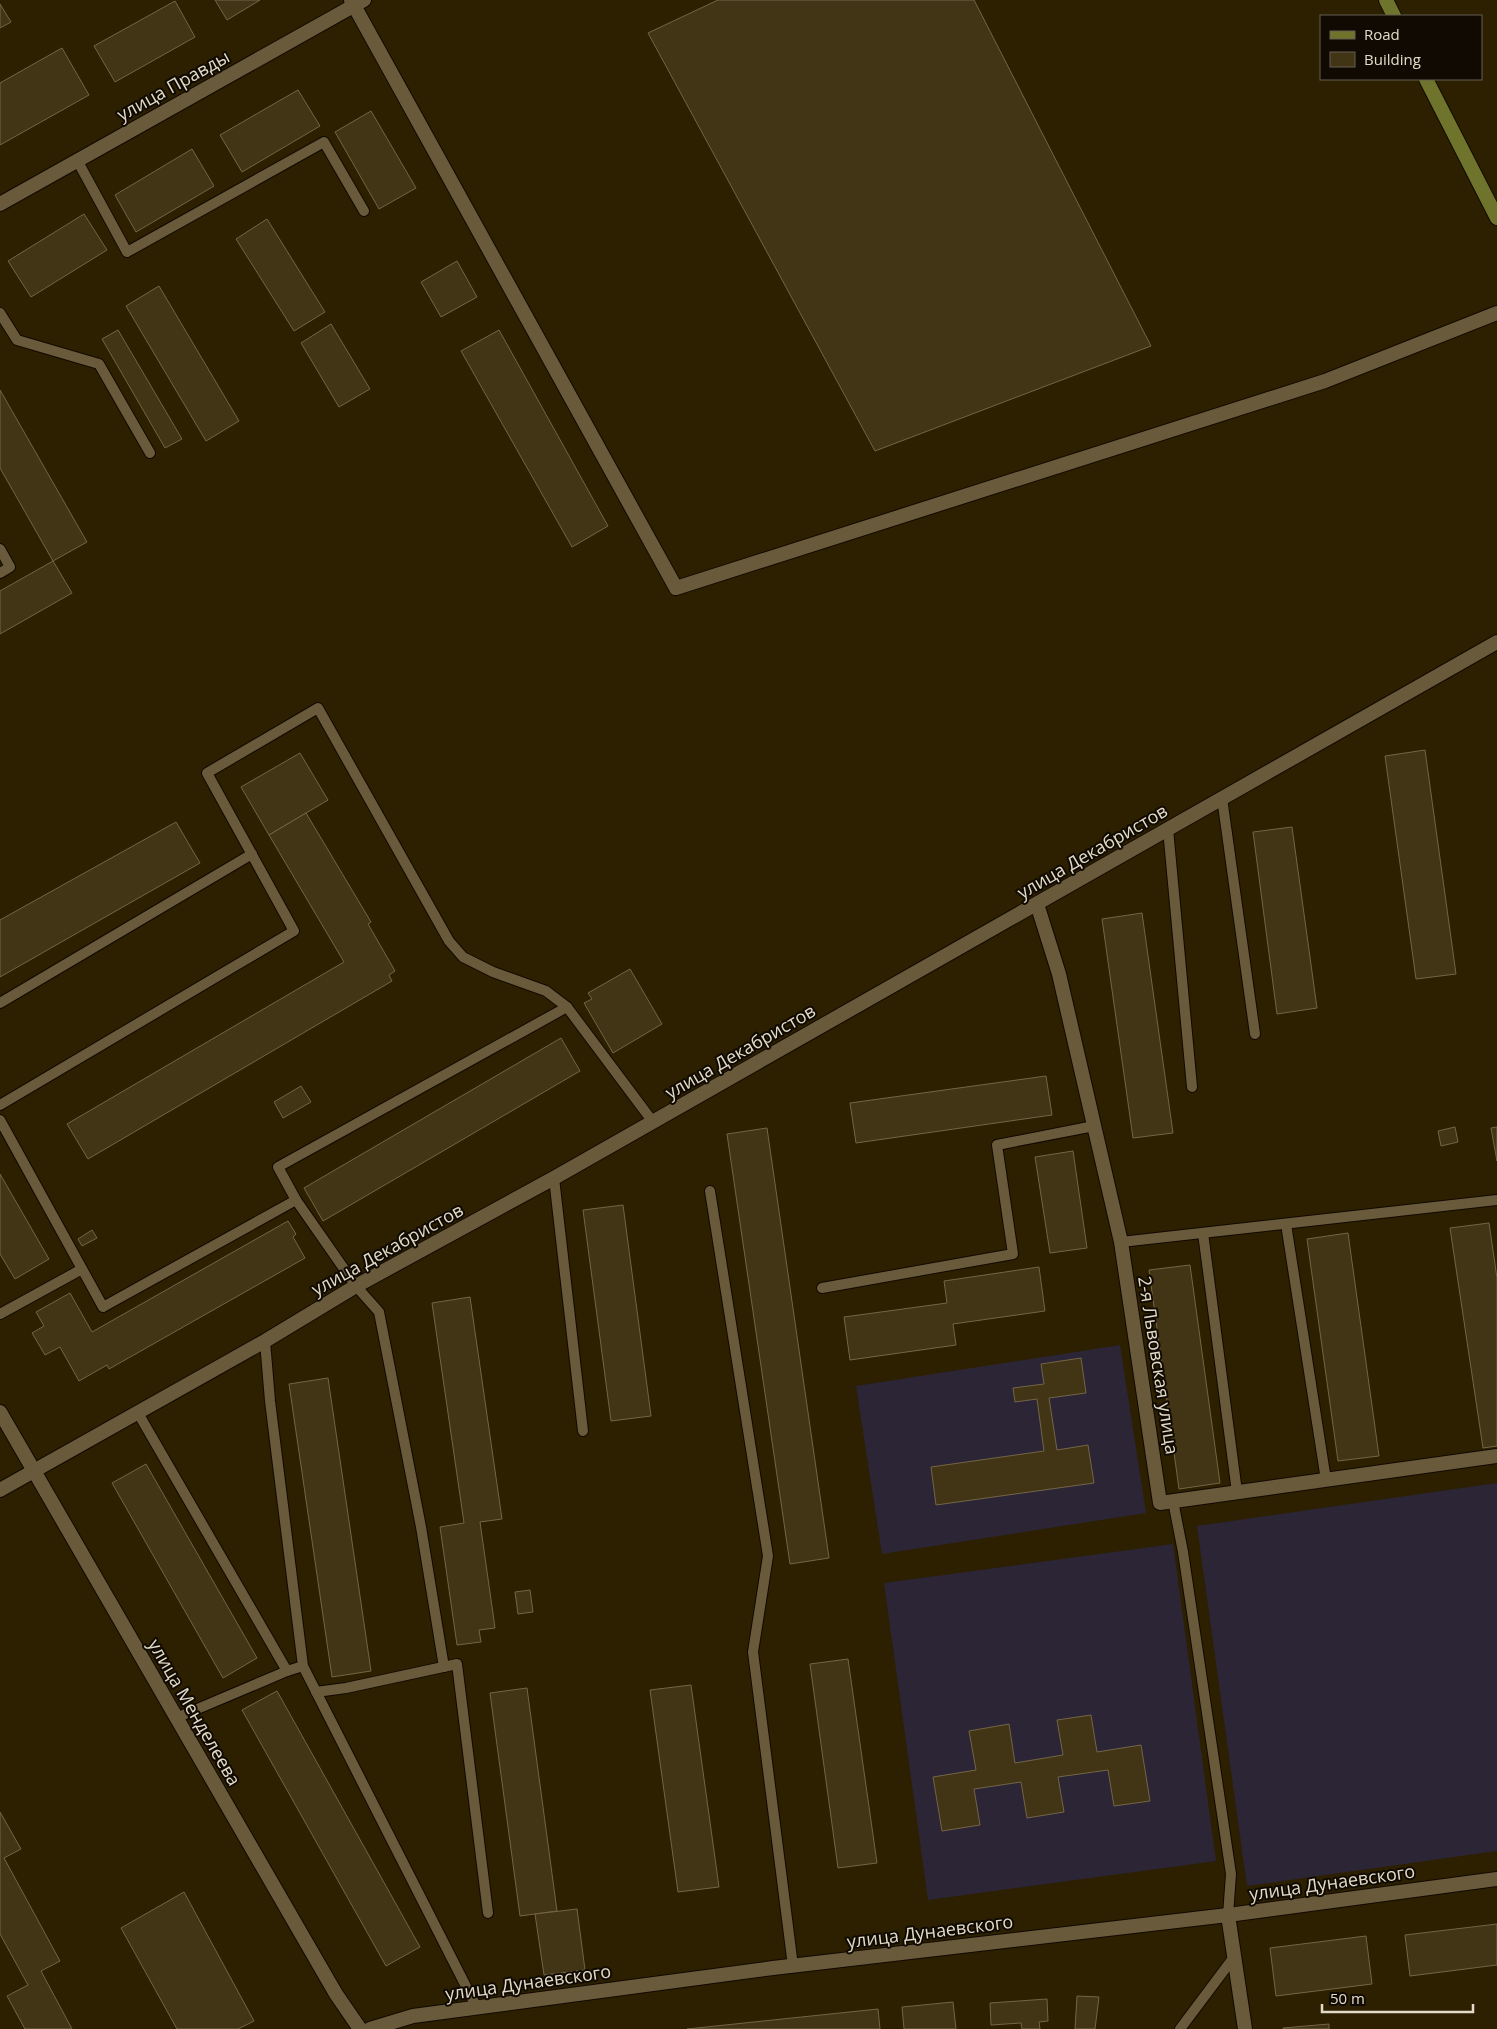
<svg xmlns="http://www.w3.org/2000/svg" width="1497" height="2029" font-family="'Open Sans',sans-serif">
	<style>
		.education { fill: #2c2535 }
		.building { fill: #423516; stroke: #736546 }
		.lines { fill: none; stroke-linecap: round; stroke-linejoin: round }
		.service-casing { stroke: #120900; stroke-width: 12 }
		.minor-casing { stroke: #120900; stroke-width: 16 }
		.tertiary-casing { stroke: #120900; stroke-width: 16 }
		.secondary-casing { stroke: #120900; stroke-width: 16 }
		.service { stroke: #685a3b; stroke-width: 10 }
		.minor { stroke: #685a3b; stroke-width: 14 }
		.tertiary { stroke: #685a3b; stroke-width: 14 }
		.secondary { stroke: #6e742b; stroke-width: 14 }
		.labels { text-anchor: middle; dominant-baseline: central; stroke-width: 4; stroke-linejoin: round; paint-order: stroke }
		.street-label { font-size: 18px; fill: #e2dbc9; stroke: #100a02 }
	</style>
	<rect width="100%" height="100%" fill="#2c2001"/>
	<g class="education">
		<path d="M1120 1345 1146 1513 882 1554 856 1386Z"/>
		<path d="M1497 1483V1851L1247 1886 1197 1526Z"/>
		<path d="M1173 1544 1216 1861 928 1900 884 1583Z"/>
	</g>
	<g class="building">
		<path d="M215 0H260L227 20Z"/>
		<path d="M718 0H974L1151 346 875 451 648 33Z"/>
		<path d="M175 1 195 37 115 82 94 46Z"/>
		<path d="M0 4 11 22 0 28Z"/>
		<path d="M62 48 89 95 0 145V83Z"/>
		<path d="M298 90 320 126 242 172 220 135Z"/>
		<path d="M371 111 416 188 379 209 335 132Z"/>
		<path d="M192 149 214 186 136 232 115 195Z"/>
		<path d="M84 214 107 250 31 297 8 261Z"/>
		<path d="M267 219 325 312 294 331 236 239Z"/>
		<path d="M457 261 477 297 441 317 421 282Z"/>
		<path d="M159 286 239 421 206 441 126 306Z"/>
		<path d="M331 324 370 389 339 407 301 343Z"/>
		<path d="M118 330 182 439 165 448 102 339Z"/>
		<path d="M499 330 608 526 572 547 461 351Z"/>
		<path d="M0 390 87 542 53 561 0 468Z"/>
		<path d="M53 561 72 593 0 634V591Z"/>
		<path d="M1425 750 1456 974 1416 979 1385 756Z"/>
		<path d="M300 753 328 800 269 835 241 787Z"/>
		<path d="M306 813 371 922 368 924 395 971 389 975 392 981 88 1159 67 1124 344 962 269 835Z"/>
		<path d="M176 822 200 863 0 977V920Z"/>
		<path d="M1292 827 1317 1008 1277 1014 1253 832Z"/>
		<path d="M1142 913 1173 1133 1133 1138 1102 919Z"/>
		<path d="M630 969 662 1024 613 1053 584 1003 592 999 588 993Z"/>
		<path d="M561 1038 580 1071 323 1221 304 1188Z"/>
		<path d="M1046 1076 1052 1115 856 1143 850 1103Z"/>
		<path d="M301 1086 311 1102 283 1118 274 1102Z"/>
		<path d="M1455 1127 1458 1142 1441 1146 1438 1131Z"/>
		<path d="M1497 1127V1161L1491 1128Z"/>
		<path d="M767 1128 829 1558 790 1564 727 1134Z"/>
		<path d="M1073 1151 1087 1248 1050 1253 1035 1157Z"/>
		<path d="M0 1174 49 1259 15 1279 0 1254Z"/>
		<path d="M623 1205 651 1416 611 1421 583 1210Z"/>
		<path d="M288 1221 296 1234 293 1237 305 1258 109 1369 107 1365 79 1381 60 1347 45 1355 32 1333 44 1326 36 1312 70 1293 92 1332Z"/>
		<path d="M1489 1223 1497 1278V1446L1483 1448 1450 1228Z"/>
		<path d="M92 1230 97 1238 82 1246 78 1239Z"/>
		<path d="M1348 1233 1379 1456 1338 1461 1307 1239Z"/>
		<path d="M1190 1265 1220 1483 1179 1489 1149 1270Z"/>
		<path d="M1039 1267 1045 1311 953 1324 956 1345 850 1360 844 1317 947 1303 944 1281Z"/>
		<path d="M470 1297 502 1519 480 1522 495 1628 479 1630 481 1642 457 1645 440 1527 464 1523 432 1303Z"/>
		<path d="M1081 1358 1086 1393 1049 1398 1057 1450 1088 1445 1094 1483 936 1505 931 1467 1044 1451 1037 1399 1015 1402 1013 1388 1044 1384 1041 1364Z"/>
		<path d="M328 1378 371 1671 332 1677 289 1384Z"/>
		<path d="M146 1464 257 1658 223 1678 112 1483Z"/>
		<path d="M530 1590 533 1612 518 1614 515 1592Z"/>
		<path d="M848 1659 877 1863 838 1868 810 1664Z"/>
		<path d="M691 1685 719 1887 678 1892 650 1690Z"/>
		<path d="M527 1688 557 1911 520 1916 490 1693Z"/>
		<path d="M277 1691 420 1947 386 1966 242 1710Z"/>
		<path d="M1091 1715 1097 1752 1141 1745 1150 1801 1114 1806 1108 1770 1058 1777 1064 1812 1027 1818 1021 1782 974 1789 980 1825 942 1831 933 1777 976 1770 969 1731 1009 1724 1015 1763 1063 1755 1057 1720Z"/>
		<path d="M0 1812 21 1849 4 1858 60 1961 41 1971 72 2029H25L7 1996 28 1985 0 1934Z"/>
		<path d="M184 1892 254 2021 238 2029H177L121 1928Z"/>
		<path d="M577 1909 585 1970 544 1975 535 1914Z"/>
		<path d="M1497 1924V1965L1410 1976 1405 1935Z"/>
		<path d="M1366 1936 1372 1984 1276 1996 1270 1948Z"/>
		<path d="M1077 1996 1099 1997 1095 2029H1075Z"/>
		<path d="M1047 1999 1048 2021 1039 2022 1040 2029H1022L1021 2023 991 2025 990 2003Z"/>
		<path d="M953 2002 956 2029H904L902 2007Z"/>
		<path d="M878 2009 880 2029H687Z"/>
		<path d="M1329 2024V2029H1283V2028Z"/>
	</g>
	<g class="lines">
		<defs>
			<g id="service">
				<path d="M77 160 127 252 324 142 364 211"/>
				<path d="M0 313 17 340 99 364 150 453"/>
				<path d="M0 549 10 567 0 573"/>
				<path d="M1222 798 1255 1034"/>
				<path d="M1168 829 1192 1087"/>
				<path d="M0 1003 252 854"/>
				<path d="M0 1105 294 931 207 773 318 708 449 941 463 957 493 972 546 991 567 1007 653 1122"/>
				<path d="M0 1120 103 1307 296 1200 356 1286 379 1312 421 1527 444 1667"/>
				<path d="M554 1178 583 1431"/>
				<path d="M710 1191 768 1556 753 1652 793 1966"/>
				<path d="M296 1200 278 1167 567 1007"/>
				<path d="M1286 1224 1326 1480"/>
				<path d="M1203 1233 1237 1492"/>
				<path d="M1121 1242 1497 1200"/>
				<path d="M822 1288 1013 1254 997 1145 1094 1126"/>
				<path d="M0 1314 82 1269"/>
				<path d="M265 1341 270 1401 303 1666 477 2008"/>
				<path d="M138 1413 287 1671 303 1666"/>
				<path d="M1173 1501 1183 1552 1231 1874 1228 1915"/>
				<path d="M316 1692 346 1688 457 1664 488 1913"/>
				<path d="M176 1718 287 1671"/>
				<path d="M1180 2029 1234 1957"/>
			</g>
			<g id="minor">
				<path d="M351 0 676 588 1325 381 1497 313"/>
				<path d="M1037 904 1059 974 1121 1242 1160 1503 1497 1456"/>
				<path d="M0 1412 336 1994 360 2029"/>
				<path d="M0 1490 265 1341 356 1286 554 1178 1497 642"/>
				<path d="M1228 1915 1245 2029"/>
				<path d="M370 2029 413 2016 773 1968 1228 1915 1497 1879"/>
			</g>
			<path id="tertiary" d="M0 204 364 0"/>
			<g id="secondary">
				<path d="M1386 0 1394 16"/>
				<path d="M1426 79 1497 218"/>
			</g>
		</defs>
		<use href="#service" class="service-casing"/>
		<use href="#minor" class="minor-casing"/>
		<use href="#tertiary" class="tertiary-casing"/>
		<use href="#secondary" class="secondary-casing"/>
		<use href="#service" class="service"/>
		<use href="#minor" class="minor"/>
		<use href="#tertiary" class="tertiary"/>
		<use href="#secondary" class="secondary"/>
	</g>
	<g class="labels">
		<g class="street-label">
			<text transform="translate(173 85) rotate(-29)">улица Правды</text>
			<text transform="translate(1092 851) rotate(-30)">улица Декабристов</text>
			<text transform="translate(740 1051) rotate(-30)">улица Декабристов</text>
			<text transform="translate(387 1249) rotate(-29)">улица Декабристов</text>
			<text transform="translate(1159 1365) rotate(81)">2-я Львовская улица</text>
			<text transform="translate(195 1712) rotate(60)">улица Менделеева</text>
			<text transform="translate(1332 1882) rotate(-8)">улица Дунаевского</text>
			<text transform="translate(930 1931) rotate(-7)">улица Дунаевского</text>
			<text transform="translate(528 1982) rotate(-8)">улица Дунаевского</text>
		</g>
	</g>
	<rect x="1320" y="15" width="162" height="65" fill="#100a02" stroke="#645e52"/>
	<rect x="1330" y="31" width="25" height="8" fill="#6e742b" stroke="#645e52"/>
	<text x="1364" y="40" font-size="15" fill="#e2dbc9">Road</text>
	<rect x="1330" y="52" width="25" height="15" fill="#423516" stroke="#645e52"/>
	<text x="1364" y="65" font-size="15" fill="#e2dbc9">Building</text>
	<path d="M1322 2004v8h151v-8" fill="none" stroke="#e2dbc9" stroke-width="2.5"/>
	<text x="1330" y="2004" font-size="15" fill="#e2dbc9" stroke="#100a02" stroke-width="4" paint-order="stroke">50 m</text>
</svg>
